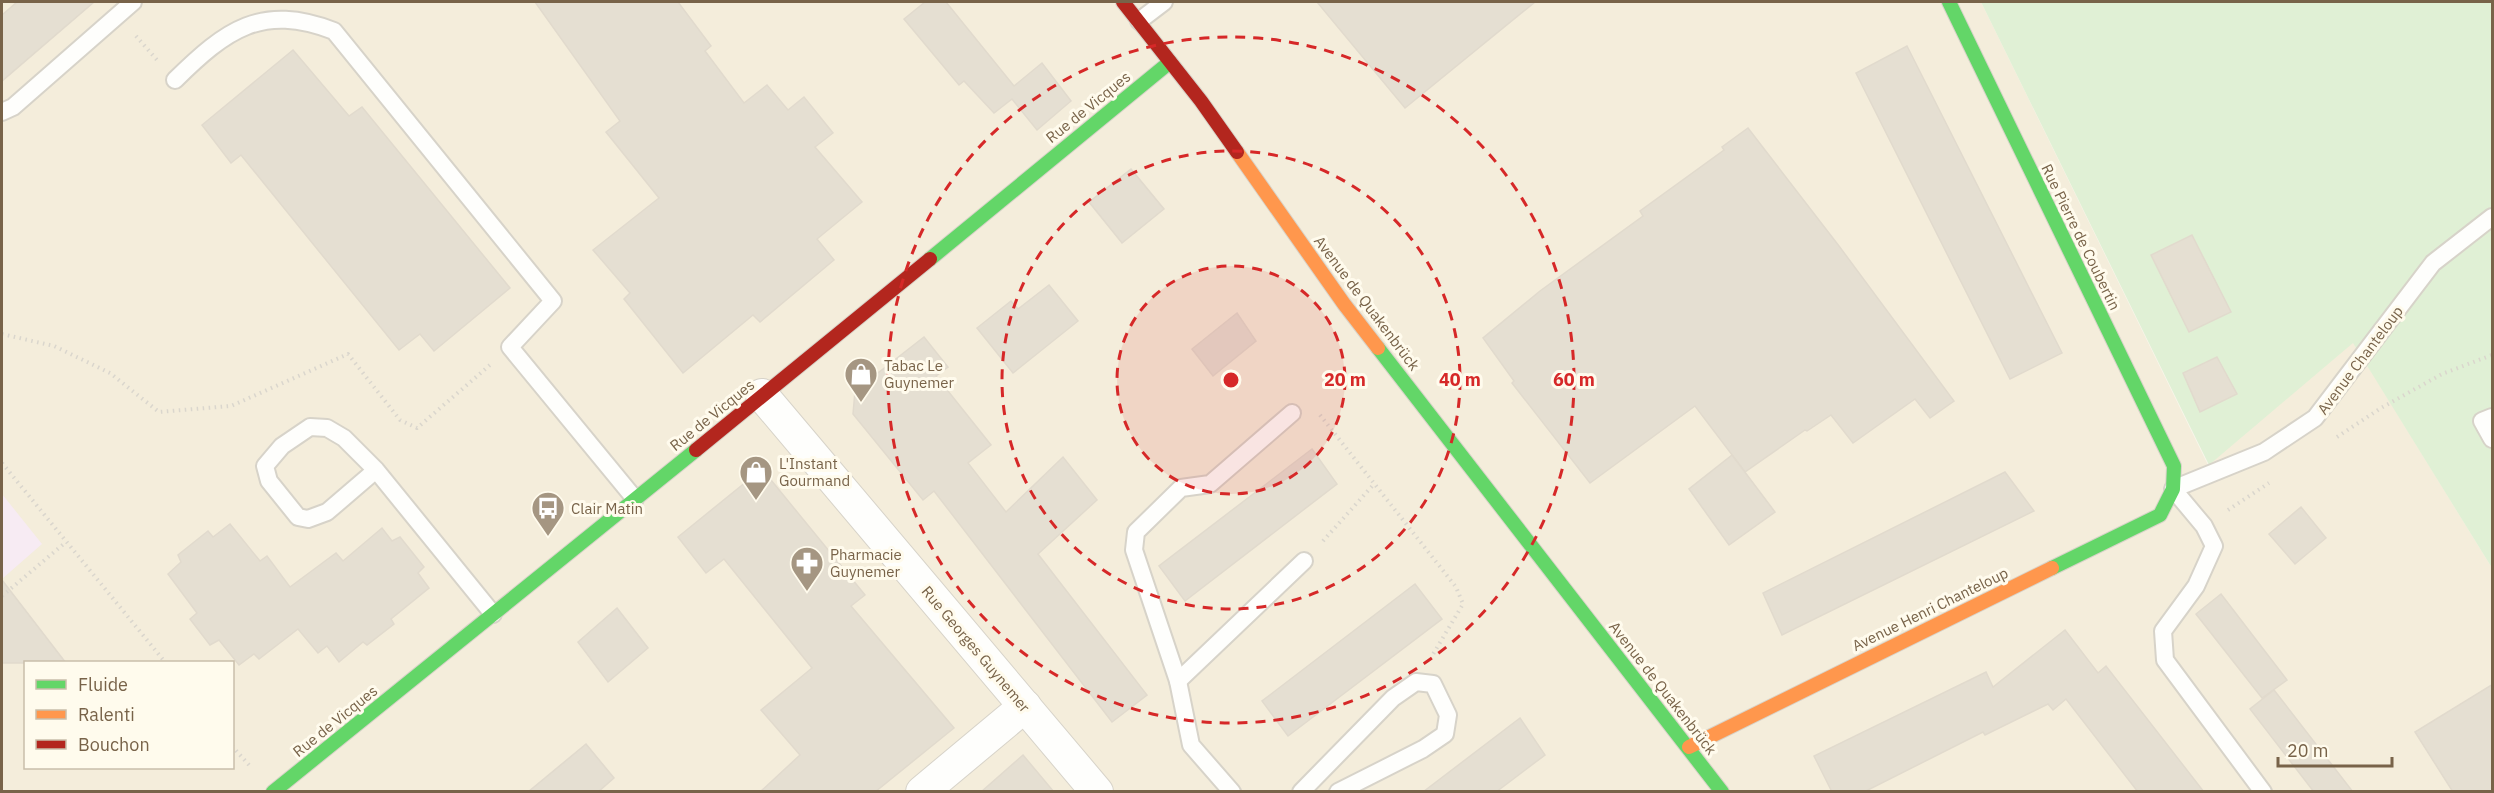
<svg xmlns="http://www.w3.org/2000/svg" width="2494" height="793" font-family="'IBM Plex Sans',sans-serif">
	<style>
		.residential { fill: #f4eddb; fill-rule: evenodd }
		.education { fill: #f7ebf3 }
		.green { fill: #e0f0d5 }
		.building { fill: #e5dfd2; stroke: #e1dacd; stroke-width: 1.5 }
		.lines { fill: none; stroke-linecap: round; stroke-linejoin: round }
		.lane-casing { stroke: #d7d3c9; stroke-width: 20 }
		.street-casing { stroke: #d7d3c9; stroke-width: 34 }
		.fast-casing { stroke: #d8d3c9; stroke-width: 16 }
		.slow-casing { stroke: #d8d3c9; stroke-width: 16 }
		.jam-casing { stroke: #d8d3c9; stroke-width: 16 }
		.path { stroke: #dad6cd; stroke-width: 4; stroke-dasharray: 1.5 4.5; stroke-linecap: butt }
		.lane { stroke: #fefefc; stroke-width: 16 }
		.street { stroke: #fefefc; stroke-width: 32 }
		.fast { stroke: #63d668; stroke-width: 14 }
		.slow { stroke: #ff974d; stroke-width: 14 }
		.jam { stroke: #b3261e; stroke-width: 14 }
		.ring { fill: none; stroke: #d62828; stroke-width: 3; stroke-dasharray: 10 8 }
		.labels { text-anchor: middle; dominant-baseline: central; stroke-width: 6; stroke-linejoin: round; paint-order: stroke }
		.street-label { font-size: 15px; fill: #786349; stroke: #fffbed }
		.poi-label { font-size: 15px; fill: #786349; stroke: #fffbed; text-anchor: start }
		.centre { fill: #d62828; stroke: #fffbed; stroke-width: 3 }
		.ring-label { font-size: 18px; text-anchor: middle; font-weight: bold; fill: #d62828; stroke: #fffbed; stroke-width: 6; stroke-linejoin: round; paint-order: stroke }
	</style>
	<rect width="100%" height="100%" fill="#f8f6eb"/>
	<path class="residential" d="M2 2H1981L2208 465 2353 342 2492 568V791L2 792ZM26 662H232V768H26Z"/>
	<path class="education" d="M2 494 42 544 2 579Z"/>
	<path class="green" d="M1981 2H2492V568L2353 343 2209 465Z"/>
	<g class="building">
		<path d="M17 2H94L2 81V15Z"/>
		<path d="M535 2H678L711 46 705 51 744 103 767 85 788 110 804 97 833 133 815 147 862 202 817 239 834 260 760 322 753 315 683 373 624 299 630 293 593 250 659 198 606 132 620 121Z"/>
		<path d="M925 2H946L1014 86 1042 63 1071 101 1037 130 1012 99 994 113 964 81 959 85 904 19Z"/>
		<path d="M1317 2H1535L1405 108Z"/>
		<path d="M1907 46 2062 353 2010 379 1856 73Z"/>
		<path d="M293 50 349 116 362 107 510 288 434 351 420 334 399 350 241 155 231 163 202 125Z"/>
		<path d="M1748 128 1839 246 1954 401 1930 418 1915 399 1853 443 1831 415 1807 431 1805 430 1745 472 1695 406 1590 483 1512 383 1514 381 1483 338 1540 291 1643 216 1640 211 1724 150 1722 147Z"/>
		<path d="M1131 169 1164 209 1122 243 1089 202Z"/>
		<path d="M2192 235 2231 312 2189 332 2151 255Z"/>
		<path d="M1049 285 1078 321 1013 373 977 328 1011 301 1018 309Z"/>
		<path d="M1237 313 1256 341 1213 376 1192 349Z"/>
		<path d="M924 337 948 367 936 376 991 445 968 463 1006 512 1063 457 1097 500 1038 554 1147 695 1112 722 934 491 923 500 853 414 855 391Z"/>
		<path d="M2217 357 2237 394 2200 412 2183 373Z"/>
		<path d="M1312 449 1337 484 1185 601 1159 566Z"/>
		<path d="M1732 455 1775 512 1729 545 1689 489Z"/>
		<path d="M762 469 865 595 851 606 954 728 875 792H760L800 755 761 710 812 668 724 559 706 573 678 537Z"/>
		<path d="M2005 472 2034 511 1782 635 1763 593Z"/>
		<path d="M2301 507 2326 538 2295 564 2269 534Z"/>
		<path d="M230 524 260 561 267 556 290 587 336 553 343 561 382 528 392 541 400 537 424 567 418 573 429 588 391 619 394 624 367 645 363 642 339 662 327 646 318 653 298 629 259 659 254 654 239 665 219 640 210 645 190 619 197 613 168 574 181 562 178 555 208 531 213 537Z"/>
		<path d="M2 580 66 663H2Z"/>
		<path d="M1415 584 1442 619 1288 736 1262 701Z"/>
		<path d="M2221 594 2287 680 2262 698 2196 614Z"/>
		<path d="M617 608 648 648 608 682 578 642Z"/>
		<path d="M2065 630 2098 673 2106 666 2204 792H2138L2066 699 2053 710 2048 704 1985 735 1983 732 1864 792H1832L1814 756 1986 672 1993 687Z"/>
		<path d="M2493 684V792H2453L2415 732Z"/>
		<path d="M2274 690 2353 792H2314L2250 709Z"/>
		<path d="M1520 718 1545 755 1496 792H1423Z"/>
		<path d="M586 744 614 778 598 792H528Z"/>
		<path d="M1023 755 1054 792H981Z"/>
	</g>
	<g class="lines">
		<defs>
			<g id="lane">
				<path d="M1139 21 1164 2"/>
				<path d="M175 80C226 30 261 3 334 31L553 301 510 347 635 499"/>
				<path d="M2 112 13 107 133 2"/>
				<path d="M2492 417 2482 421 2492 439"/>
				<path d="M376 470 327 512 308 519 298 517 269 481 265 466 282 446 310 427 327 428 344 438 376 470 493 614"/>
				<path d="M1178 681 1304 561"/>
				<path d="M1232 792 1191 745 1178 681 1134 550 1136 532 1181 488 1210 484 1292 413"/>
				<path d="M1301 792 1393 698 1416 682 1433 684 1448 715 1445 734 1423 749 1338 792"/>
				<path d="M2263 792 2165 660 2163 631 2196 586 2214 546 2204 526 2173 489 2264 452 2315 418 2433 263 2492 217"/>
			</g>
			<g id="street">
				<path d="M762 395 1097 792"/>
				<path d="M922 792 1025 706"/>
			</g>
			<g id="fast">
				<path d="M1949 2 2174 466 2173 489 2160 515 2052 568"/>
				<path d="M930 259 1170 62"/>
				<path d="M1378 348 1722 792"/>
				<path d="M273 792 696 450"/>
			</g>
			<g id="slow">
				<path d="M1237 152 1344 304 1378 348"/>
				<path d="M1689 747 2052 568"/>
			</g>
			<g id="jam">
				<path d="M1123 2 1201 101 1237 152"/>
				<path d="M696 450 930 259"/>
			</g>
		</defs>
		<use href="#lane" class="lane-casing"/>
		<use href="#street" class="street-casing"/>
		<use href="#fast" class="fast-casing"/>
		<use href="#slow" class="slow-casing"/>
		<use href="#jam" class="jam-casing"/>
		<g class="path">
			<path d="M136 36 157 60"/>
			<path d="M2 334 54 346 110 373 159 412 231 406 348 354 400 420 417 428 490 365"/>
			<path d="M1320 415 1456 587 1463 604 1432 656"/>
			<path d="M2337 437 2381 408 2442 374 2492 355"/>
			<path d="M2 463 165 662"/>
			<path d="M2228 510 2269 483"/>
			<path d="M1323 541 1374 484"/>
			<path d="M2 596 66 542"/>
			<path d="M232 746 249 765"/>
		</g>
		<use href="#lane" class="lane"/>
		<use href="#street" class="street"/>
		<use href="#fast" class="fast"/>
		<use href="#slow" class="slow"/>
		<use href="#jam" class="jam"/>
	</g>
	<circle cx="1231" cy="380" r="114" fill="#d62828" fill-opacity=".12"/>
	<g class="ring">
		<circle cx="1231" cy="380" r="114"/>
		<circle cx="1231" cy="380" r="229"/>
		<circle cx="1231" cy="380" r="343"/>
	</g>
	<defs>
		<symbol id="shop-pin" viewBox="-11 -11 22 30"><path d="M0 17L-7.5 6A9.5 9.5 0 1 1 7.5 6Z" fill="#a59682" stroke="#fffbed"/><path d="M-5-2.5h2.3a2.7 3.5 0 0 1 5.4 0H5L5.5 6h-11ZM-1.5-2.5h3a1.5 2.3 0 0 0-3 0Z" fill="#fff"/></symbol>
		<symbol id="bus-pin" viewBox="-11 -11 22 30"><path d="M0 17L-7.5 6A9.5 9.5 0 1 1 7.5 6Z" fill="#a59682" stroke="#fffbed"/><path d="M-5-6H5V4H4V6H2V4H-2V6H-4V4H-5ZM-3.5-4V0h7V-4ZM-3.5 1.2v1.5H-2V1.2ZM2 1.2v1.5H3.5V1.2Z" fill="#fff"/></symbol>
		<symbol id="pharmacy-pin" viewBox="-11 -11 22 30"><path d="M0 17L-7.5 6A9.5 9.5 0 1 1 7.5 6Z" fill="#a59682" stroke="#fffbed"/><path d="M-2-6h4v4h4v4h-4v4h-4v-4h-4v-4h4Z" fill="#fff"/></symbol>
	</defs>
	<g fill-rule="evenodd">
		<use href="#shop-pin" x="842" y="355" width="38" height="52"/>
		<use href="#shop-pin" x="737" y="453" width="38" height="52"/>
		<use href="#bus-pin" x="529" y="489" width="38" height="52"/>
		<use href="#pharmacy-pin" x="788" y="544" width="38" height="52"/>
	</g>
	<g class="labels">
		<g class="street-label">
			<text transform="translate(1088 107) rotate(-39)">Rue de Vicques</text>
			<text transform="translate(2081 237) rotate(64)">Rue Pierre de Coubertin</text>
			<text transform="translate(1367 303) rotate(53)">Avenue de Quakenbrück</text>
			<text transform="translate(2360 360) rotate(-53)">Avenue Chanteloup</text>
			<text transform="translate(712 415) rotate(-39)">Rue de Vicques</text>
			<text transform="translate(1930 609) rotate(-26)">Avenue Henri Chanteloup</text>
			<text transform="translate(976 649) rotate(50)">Rue Georges Guynemer</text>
			<text transform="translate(1663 688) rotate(52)">Avenue de Quakenbrück</text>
			<text transform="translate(335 721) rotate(-39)">Rue de Vicques</text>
		</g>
		<g class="poi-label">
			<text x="884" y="365">Tabac Le<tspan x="884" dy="17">Guynemer</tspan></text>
			<text x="779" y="463">L'Instant<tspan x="779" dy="17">Gourmand</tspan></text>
			<text x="571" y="508">Clair Matin</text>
			<text x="830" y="554">Pharmacie<tspan x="830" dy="17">Guynemer</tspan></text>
		</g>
	</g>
	<circle cx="1231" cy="380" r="9" class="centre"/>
	<g class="ring-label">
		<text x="1345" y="386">20 m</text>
		<text x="1460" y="386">40 m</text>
		<text x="1574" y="386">60 m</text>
	</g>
	<rect width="2494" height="793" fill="none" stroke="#786349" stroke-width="6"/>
	<rect x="24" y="661" width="210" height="108" fill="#fffbed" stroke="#c9beab" stroke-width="1.5"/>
	<rect x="36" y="680" width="30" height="9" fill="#63d668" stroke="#c9beab" stroke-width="1.5"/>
	<text x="78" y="691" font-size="18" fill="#786349">Fluide</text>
	<rect x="36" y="710" width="30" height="9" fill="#ff974d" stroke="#c9beab" stroke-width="1.5"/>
	<text x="78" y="721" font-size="18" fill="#786349">Ralenti</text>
	<rect x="36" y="740" width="30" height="9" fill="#b3261e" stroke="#c9beab" stroke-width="1.5"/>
	<text x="78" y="751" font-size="18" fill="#786349">Bouchon</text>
	<path d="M2278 757v9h114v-9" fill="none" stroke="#786349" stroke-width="3"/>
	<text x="2287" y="757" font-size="18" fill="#786349" stroke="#fffbed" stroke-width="4.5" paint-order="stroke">20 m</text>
</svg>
